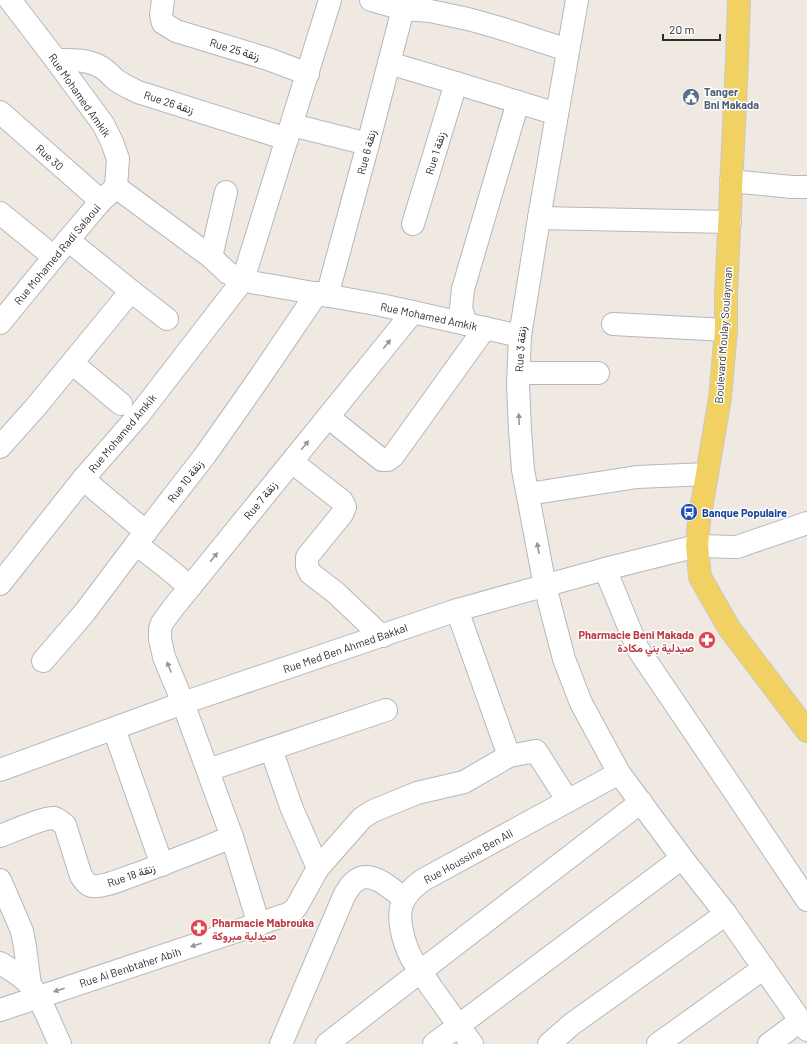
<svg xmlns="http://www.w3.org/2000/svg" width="807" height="1044" font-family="Barlow,Vazirmatn,sans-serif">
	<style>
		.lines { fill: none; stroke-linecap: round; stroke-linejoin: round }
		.minor-casing { stroke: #b4b7c1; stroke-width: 24 }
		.major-casing { stroke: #c9c9c9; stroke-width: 24 }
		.minor { stroke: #fff; stroke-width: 22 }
		.major { stroke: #f2d163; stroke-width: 22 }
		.oneway { fill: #969696 }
		.labels { text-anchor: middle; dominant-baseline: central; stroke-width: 3; stroke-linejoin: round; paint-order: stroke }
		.street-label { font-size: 11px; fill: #2e2e2e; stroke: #fff }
		.service-label { font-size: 11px; font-weight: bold; fill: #4e5e75; stroke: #fff; text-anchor: start }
		.transit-label { font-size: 11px; font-weight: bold; fill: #164399; stroke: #fff; text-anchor: start }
		.health-label { font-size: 11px; font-weight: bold; fill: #be3a42; stroke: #fff; text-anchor: end }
	</style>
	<rect width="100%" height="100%" fill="#efe9e1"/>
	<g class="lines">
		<defs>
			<g id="minor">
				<path d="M10 0 56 60 103 124 112 142 118 159 116 187"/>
				<path d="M163 0 161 15 163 23 176 31 268 59 308 74"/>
				<path d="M371 0 403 9 430 11 468 19 500 28 568 50"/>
				<path d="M577 0 539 218 520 336 518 384 520 430 523 470 545 586 564 659 581 703 619 773 682 858 726 914 807 1030"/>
				<path d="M56 60C71 60 86 59 99 66 106 69 110 75 116 80 123 85 130 88 138 92L287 139"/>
				<path d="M389 63 456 83 557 114"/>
				<path d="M0 112 101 201"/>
				<path d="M292 125 368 144"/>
				<path d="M731 181 792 187H807"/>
				<path d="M116 187 211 257 228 273 243 280 256 283 274 286 381 305 520 336"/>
				<path d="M0 213 54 257"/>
				<path d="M539 218 730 222"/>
				<path d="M413 224 456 83"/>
				<path d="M68 240 131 291 167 319"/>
				<path d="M211 257 226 192"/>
				<path d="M327 296 368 144 403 9"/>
				<path d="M0 323 68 240 101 201 116 187"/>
				<path d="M466 324 461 308 463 289 518 102"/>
				<path d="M613 324 726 330"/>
				<path d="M72 363 121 404"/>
				<path d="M519 373H598"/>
				<path d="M328 417 382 460H388L393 456 485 328"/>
				<path d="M0 447 34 409 131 291"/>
				<path d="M292 462 342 501 345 507 342 514 307 557V566L310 573 336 593 375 630 383 636"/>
				<path d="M83 479 146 532"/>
				<path d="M528 494 637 477 707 474"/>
				<path d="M136 544 166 567 190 587"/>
				<path d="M605 569 638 649 730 785 807 900"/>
				<path d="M0 584 83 479 138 416 243 280 330 0"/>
				<path d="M457 610 509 756"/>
				<path d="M43 661 85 612 124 560 206 454 258 380 317 293"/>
				<path d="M114 729 162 865"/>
				<path d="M271 749 292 809 318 868"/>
				<path d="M0 770 183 703 457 610 605 569 697 546 737 547 807 523"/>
				<path d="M208 770 386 710"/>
				<path d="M0 836C11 832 44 817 54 818 58 819 62 823 65 825L81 876C84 880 87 885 92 886 103 888 124 878 134 875 167 863 199 850 232 837"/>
				<path d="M0 880 22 931 25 947 30 985"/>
				<path d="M259 925 232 837 183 703 164 657 160 639V629L162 623 173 608 413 312"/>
				<path d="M0 963C10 969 22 976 30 985 43 1001 51 1026 60 1044"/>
				<path d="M0 1010 288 914 293 911 297 906 318 868 355 826 362 818 373 811 417 793 464 782 509 756 536 751 568 801"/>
				<path d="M281 1044 344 896C347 891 349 887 353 883 369 867 391 888 404 899"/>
				<path d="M327 1044 421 971 641 802"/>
				<path d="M434 1044 682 858"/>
				<path d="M472 1044C458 1025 445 1006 431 987 425 977 418 968 412 959 404 944 395 916 404 900 408 892 416 885 423 880L619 773"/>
				<path d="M549 1044 572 1024 726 914"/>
				<path d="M658 1044 764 968"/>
				<path d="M769 1044 800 1021"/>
			</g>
			<path id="major" d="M739 0 737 60 726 295V330L720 398 699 521 697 546 700 577 729 628 807 731"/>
		</defs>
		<use href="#minor" class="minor-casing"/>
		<use href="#major" class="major-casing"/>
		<use href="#minor" class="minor"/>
		<use href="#major" class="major"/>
	</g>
	<defs><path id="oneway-solid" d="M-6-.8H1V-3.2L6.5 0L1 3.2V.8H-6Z"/></defs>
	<g class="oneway">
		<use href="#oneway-solid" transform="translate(387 344) rotate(-51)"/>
		<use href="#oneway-solid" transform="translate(519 419) rotate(-92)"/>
		<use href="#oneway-solid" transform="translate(305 445) rotate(-51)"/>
		<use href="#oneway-solid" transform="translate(538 548) rotate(-100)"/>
		<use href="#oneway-solid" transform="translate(214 557) rotate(-51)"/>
		<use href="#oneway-solid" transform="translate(169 667) rotate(-112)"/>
		<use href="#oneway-solid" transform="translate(196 945) rotate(162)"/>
		<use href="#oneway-solid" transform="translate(59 990) rotate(162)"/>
	</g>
	<defs>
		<symbol id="civic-disc" viewBox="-11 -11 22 22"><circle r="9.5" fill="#5c6f8a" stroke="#fff"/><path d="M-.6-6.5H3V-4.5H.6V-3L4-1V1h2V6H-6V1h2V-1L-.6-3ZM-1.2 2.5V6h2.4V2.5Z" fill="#fff"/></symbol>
		<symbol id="bus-disc" viewBox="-11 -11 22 22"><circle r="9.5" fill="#1a4fb4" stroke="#fff"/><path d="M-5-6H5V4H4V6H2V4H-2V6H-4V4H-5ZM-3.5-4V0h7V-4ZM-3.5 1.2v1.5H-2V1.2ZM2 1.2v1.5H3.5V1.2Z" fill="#fff"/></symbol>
		<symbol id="pharmacy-disc" viewBox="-11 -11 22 22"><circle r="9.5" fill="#e0444e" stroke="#fff"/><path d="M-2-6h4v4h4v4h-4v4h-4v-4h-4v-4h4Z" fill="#fff"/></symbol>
	</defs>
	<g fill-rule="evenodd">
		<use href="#civic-disc" x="681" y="87" width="20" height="20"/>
		<use href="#bus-disc" x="679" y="502" width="20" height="20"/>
		<use href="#pharmacy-disc" x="697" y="630" width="20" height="20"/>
		<use href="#pharmacy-disc" x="189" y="918" width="20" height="20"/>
	</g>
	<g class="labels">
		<g class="street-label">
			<text transform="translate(235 49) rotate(17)">Rue 25 زنقة</text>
			<text transform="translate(80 95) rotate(55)">Rue Mohamed Amkik</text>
			<text transform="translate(169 102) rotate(18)">Rue 26 زنقة</text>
			<text transform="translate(366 152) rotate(-75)">Rue 6 زنقة</text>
			<text transform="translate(435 153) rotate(-73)">Rue 1 زنقة</text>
			<text transform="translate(50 157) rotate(42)">Rue 30</text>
			<text transform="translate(57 254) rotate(-50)">Rue Mohamed Radi Salaoui</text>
			<text transform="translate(429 316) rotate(12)">Rue Mohamed Amkik</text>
			<text transform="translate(723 335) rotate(-86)">Boulevard Moulay Soulayman</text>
			<text transform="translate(520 349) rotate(-86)">Rue 3 زنقة</text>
			<text transform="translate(122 433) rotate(-50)">Rue Mohamed Amkik</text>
			<text transform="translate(185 481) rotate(-52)">Rue 10 زنقة</text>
			<text transform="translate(260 500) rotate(-51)">Rue 7 زنقة</text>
			<text transform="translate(345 648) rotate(-19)">Rue Med Ben Ahmed Bakkal</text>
			<text transform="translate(468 856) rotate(-29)">Rue Houssine Ben Ali</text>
			<text transform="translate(131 875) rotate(-19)">Rue 18 زنقة</text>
			<text transform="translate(130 967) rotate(-18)">Rue Ai Benbtaher Abih</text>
		</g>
		<g class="service-label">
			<text x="704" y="91">Tanger<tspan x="704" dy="13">Bni Makada</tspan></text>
		</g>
		<g class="transit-label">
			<text x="702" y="512">Banque Populaire</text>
		</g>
		<g class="health-label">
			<text x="694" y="634">Pharmacie Beni Makada<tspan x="694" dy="13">صيدلية بني مكادة</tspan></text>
			<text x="212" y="922" text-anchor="start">Pharmacie Mabrouka<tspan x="212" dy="13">صيدلية مبروكة</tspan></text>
		</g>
	</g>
	<path d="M663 34v6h57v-6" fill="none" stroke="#2e2e2e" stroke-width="2"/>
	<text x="669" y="34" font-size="12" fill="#2e2e2e" stroke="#ffffff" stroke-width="3" paint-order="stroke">20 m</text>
</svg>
